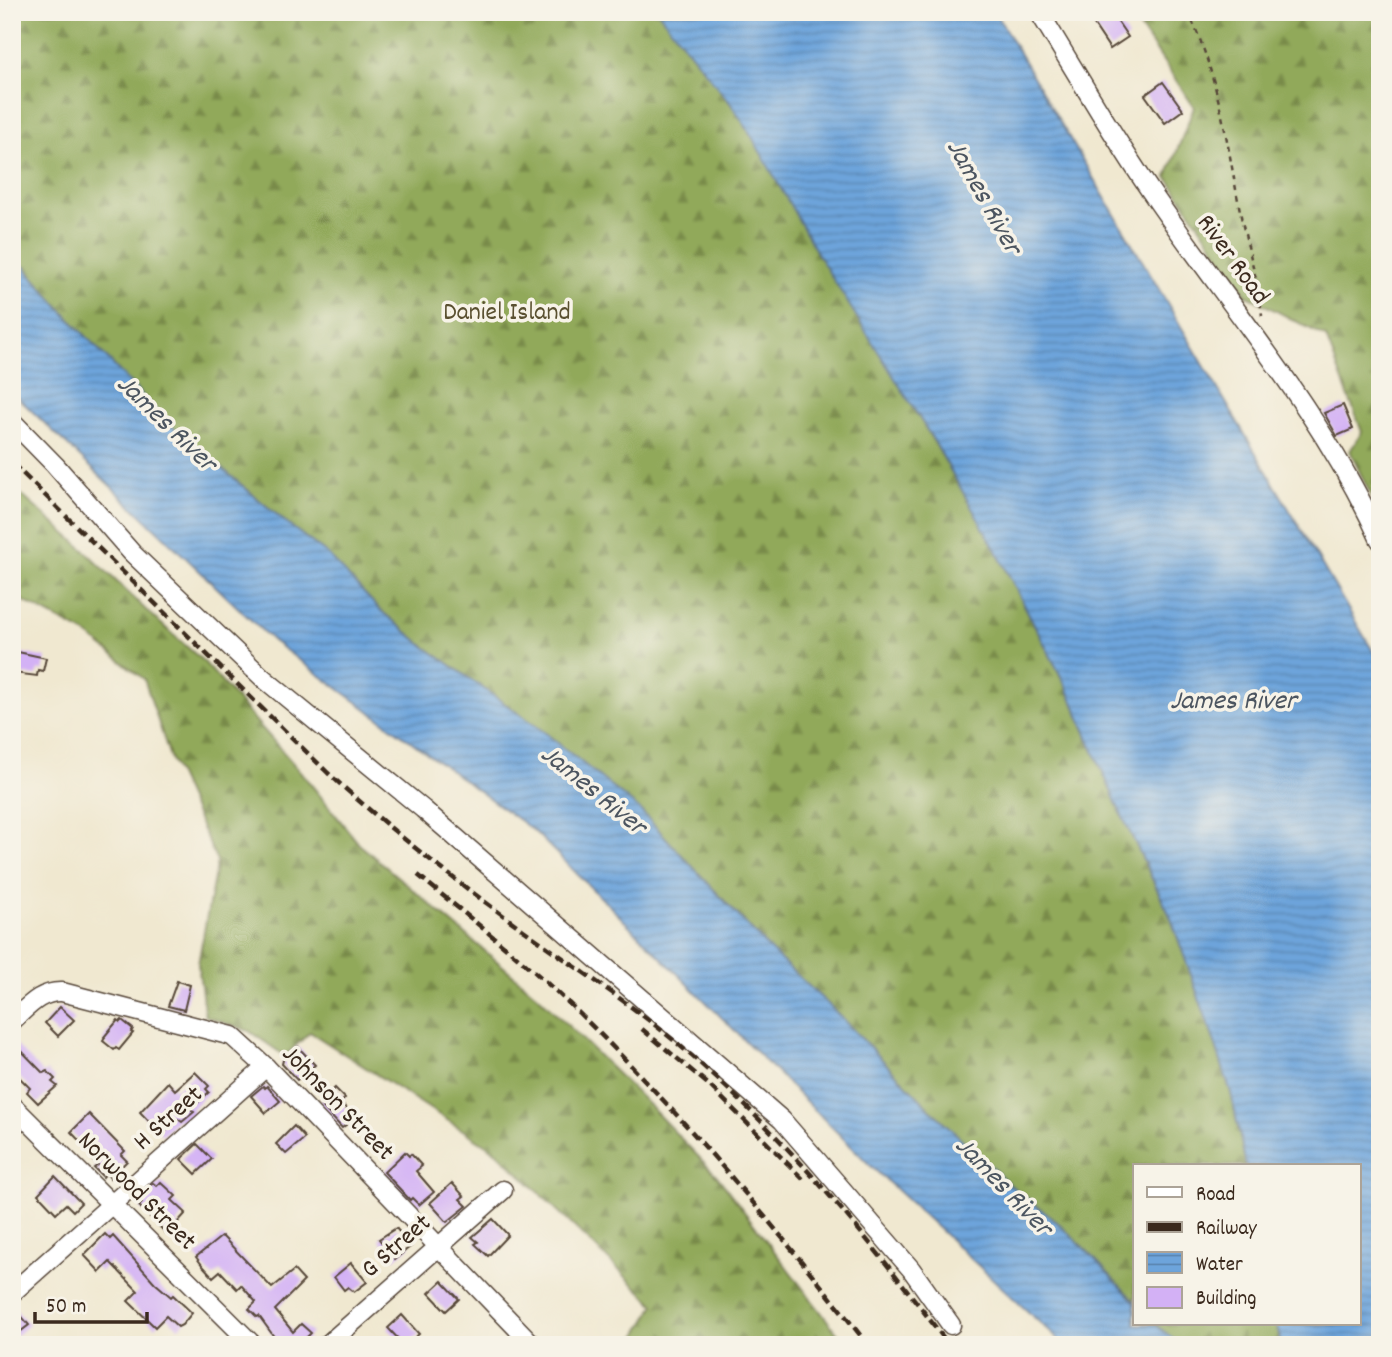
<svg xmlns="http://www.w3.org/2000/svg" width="1392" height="1357" font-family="Dekko,sans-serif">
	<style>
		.forest { fill: url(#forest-firs); stroke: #666a3c; stroke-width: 2 }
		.water { fill: url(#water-rules); stroke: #54677c; stroke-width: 2 }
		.building { fill: #d3b1f5 }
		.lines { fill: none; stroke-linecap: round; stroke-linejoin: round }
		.minor-casing { stroke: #564639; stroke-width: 21 }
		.path { stroke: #564639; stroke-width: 2.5; stroke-dasharray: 5 5; stroke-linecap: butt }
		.minor { stroke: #fff; stroke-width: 18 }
		.rail { stroke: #3b2a1e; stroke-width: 4.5; stroke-dasharray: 10 5; stroke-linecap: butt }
		.labels { text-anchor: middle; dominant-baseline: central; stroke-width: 7; stroke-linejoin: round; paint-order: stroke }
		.street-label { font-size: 26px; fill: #3b2a1e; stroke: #f7f3e8 }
		.park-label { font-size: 26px; fill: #5a5030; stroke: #f7f3e8 }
		.water-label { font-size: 28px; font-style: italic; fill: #4c5560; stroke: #f7f3e8 }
	</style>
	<defs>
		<pattern id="forest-firs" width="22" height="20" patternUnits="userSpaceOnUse" patternTransform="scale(1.75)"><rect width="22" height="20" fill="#91a95a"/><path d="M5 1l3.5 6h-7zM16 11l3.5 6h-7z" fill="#788a4a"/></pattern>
		<pattern id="water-rules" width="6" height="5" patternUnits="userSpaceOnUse" patternTransform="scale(1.75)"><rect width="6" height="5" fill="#6da4db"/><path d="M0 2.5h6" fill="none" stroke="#5b86b1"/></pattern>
	</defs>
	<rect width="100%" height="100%" fill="#f7f3e8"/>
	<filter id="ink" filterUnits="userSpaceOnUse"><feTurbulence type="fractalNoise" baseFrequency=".0143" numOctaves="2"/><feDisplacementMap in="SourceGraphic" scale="14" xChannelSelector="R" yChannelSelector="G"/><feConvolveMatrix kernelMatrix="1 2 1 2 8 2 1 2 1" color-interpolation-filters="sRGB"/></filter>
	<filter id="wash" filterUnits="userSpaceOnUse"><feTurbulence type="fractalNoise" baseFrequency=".00686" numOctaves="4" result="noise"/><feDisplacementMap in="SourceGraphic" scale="28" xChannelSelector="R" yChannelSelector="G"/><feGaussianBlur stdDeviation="1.57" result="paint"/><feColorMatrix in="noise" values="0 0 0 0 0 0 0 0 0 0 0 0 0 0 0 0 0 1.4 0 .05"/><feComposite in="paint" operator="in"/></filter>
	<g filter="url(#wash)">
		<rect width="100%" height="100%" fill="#f0e8d0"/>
		<g class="forest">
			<path d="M12 12H658L731 104 748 130 956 479 998 554 1068 690 1117 805 1170 916 1215 1043 1231 1093 1246 1166H1135V1302L1091 1255 1056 1221 1010 1185 930 1109 829 1005 771 951 639 809 543 731 424 646 380 610 327 554 289 525 167 422 69 318 12 253Z"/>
			<path d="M1130 12H1380V515L1350 451 1362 432 1326 337 1246 295 1167 177 1194 107Z"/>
			<path d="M12 487 80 546 149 613 204 662 305 777 359 844 538 996 641 1097 717 1176 846 1345H631L655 1305 497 1152 310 1032 285 1056 249 1031 205 1016 198 964 217 861 171 760 144 679 88 635 12 595Z"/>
			<path d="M1154 1324H1276L1280 1338 1278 1345H1182Z"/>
		</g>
		<g class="water">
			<path d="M658 12H995L1380 663V1345H1278L1280 1338 1276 1324H1359V1166H1246L1231 1093 1215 1043 1170 916 1117 805 1068 690 998 554 935 443 820 258 748 130 731 104Z"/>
			<path d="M12 253 69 318 167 422 289 525 327 554 380 610 424 646 543 731 639 809 771 951 829 1005 930 1109 1010 1185 1056 1221 1091 1255 1135 1302V1324H1154L1182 1345H1064L872 1167 534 831 273 641 12 392Z"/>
		</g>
		<g id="blocks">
			<g class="building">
				<path d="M1100 12H1111L1128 37 1110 49 1090 19Z"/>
				<path d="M1163 82 1183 110 1165 123 1145 95Z"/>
				<path d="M1343 405 1353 429 1337 436 1324 413Z"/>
				<path d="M18 652 46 658 43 671 38 670 37 676 13 673Z"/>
				<path d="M177 981 190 985 184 1010 168 1006Z"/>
				<path d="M60 1007 74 1020 58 1036 45 1023Z"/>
				<path d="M118 1020 120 1022 122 1020 133 1029 131 1032 133 1033 119 1050 116 1048 114 1050 103 1041 105 1038 104 1037Z"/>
				<path d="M12 1041 43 1073 47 1071 55 1079 52 1082 57 1086 38 1103 27 1092 30 1088 12 1070Z"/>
				<path d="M298 1047 315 1065 297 1080 282 1064 283 1060Z"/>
				<path d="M195 1072 209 1086 206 1089 209 1092 191 1109 194 1112 182 1122 178 1119 162 1135 140 1112 168 1082 175 1090Z"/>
				<path d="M263 1086 265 1088 267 1086 280 1101 266 1113 251 1096Z"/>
				<path d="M335 1088 345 1098 341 1103 355 1118 342 1128 319 1103Z"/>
				<path d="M89 1114 125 1151 121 1155 127 1161 110 1178 106 1173 103 1177 94 1168 98 1165 93 1161 96 1158 71 1132Z"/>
				<path d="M294 1126 305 1138 286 1154 276 1144Z"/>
				<path d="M197 1144 212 1159 196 1174 181 1159Z"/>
				<path d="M405 1152 409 1156 411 1154 422 1166 416 1171 434 1192 419 1205 412 1198 410 1200 384 1172Z"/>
				<path d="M55 1176 81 1203 73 1211 66 1204 56 1213 38 1194Z"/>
				<path d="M161 1182 176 1196 172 1200 186 1213 176 1224 179 1227 169 1236 139 1206 142 1203 136 1198 153 1183 157 1186Z"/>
				<path d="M452 1183 464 1196 460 1199 467 1206 447 1222 430 1203Z"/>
				<path d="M493 1219 508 1235 488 1256 475 1244 478 1242 472 1237Z"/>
				<path d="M396 1228 411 1246 395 1259 379 1239Z"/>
				<path d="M105 1234 110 1239 113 1236 155 1283 171 1297 173 1295 192 1313 182 1325 178 1327 166 1316 155 1327 128 1301 138 1291 110 1262 100 1272 84 1255Z"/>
				<path d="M222 1236 272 1288 294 1270 304 1281 275 1310 293 1332 301 1324 311 1333 306 1338 314 1345H280L259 1316 257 1317 249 1309 256 1302 241 1285 237 1289 220 1271 213 1277 203 1266 196 1257Z"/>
				<path d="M351 1263 367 1282 354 1292 348 1287 344 1290 334 1277Z"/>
				<path d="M442 1281 459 1299 446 1311 429 1293Z"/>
				<path d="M12 1305 29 1325 12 1338Z"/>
				<path d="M402 1315 419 1334 407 1345H404L388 1328Z"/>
			</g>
		</g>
	</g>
	<g filter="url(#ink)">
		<use href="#blocks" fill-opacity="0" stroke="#564639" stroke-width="2"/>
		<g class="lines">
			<defs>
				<g id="minor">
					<path d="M1039 12C1078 75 1115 141 1158 202 1233 310 1326 419 1380 540"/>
					<path d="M12 421 55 465 132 553 263 678 423 809 782 1120 911 1269 951 1325"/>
					<path d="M12 1021C28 1007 40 991 62 992L232 1036 266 1067 533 1345"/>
					<path d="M12 1105 253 1345"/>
					<path d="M12 1293 266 1067"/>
					<path d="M327 1345 503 1190"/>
				</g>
			</defs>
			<use href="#minor" class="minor-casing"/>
			<path class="path" d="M1188 12C1221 80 1228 153 1243 226 1250 256 1259 285 1262 316"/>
			<use href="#minor" class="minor"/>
			<g class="rail">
				<path d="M12 463 328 773C389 829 454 880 522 929 579 970 639 1009 692 1056 790 1142 871 1241 949 1345"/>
				<path d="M418 875C472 920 529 964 579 1013 684 1116 778 1230 868 1345"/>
				<path d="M642 1029 709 1085 803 1179"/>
			</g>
		</g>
	</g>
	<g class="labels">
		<g class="street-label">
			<text transform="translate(1232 260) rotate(54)">River Road</text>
			<text transform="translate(337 1104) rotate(46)">Johnson Street</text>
			<text transform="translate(169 1119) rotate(-42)">H Street</text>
			<text transform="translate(136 1192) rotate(45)">Norwood Street</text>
			<text transform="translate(397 1247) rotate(-41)">G Street</text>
		</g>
		<g class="park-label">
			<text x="507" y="313">Daniel Island</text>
		</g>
		<g class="water-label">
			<text transform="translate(982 198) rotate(61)">James River</text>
			<text transform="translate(165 425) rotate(44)">James River</text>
			<text x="1233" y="703">James River</text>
			<text transform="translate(592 792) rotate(39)">James River</text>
			<text transform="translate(1002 1188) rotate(46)">James River</text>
		</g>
	</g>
	<rect width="1392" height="1357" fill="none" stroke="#f7f3e8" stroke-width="42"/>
	<rect x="1133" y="1164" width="228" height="161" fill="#f7f3e8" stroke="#aca397" stroke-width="2"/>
	<rect x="1147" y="1187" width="35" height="10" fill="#ffffff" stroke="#aca397" stroke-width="2"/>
	<text x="1196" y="1200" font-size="21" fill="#3b2a1e">Road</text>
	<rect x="1147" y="1222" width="35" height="10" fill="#3b2a1e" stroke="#aca397" stroke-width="2"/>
	<text x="1196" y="1234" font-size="21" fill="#3b2a1e">Railway</text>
	<rect x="1147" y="1252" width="35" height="21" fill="url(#water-rules)" stroke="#aca397" stroke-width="2"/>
	<text x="1196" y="1270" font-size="21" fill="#3b2a1e">Water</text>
	<rect x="1147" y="1287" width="35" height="21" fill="#d3b1f5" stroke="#aca397" stroke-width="2"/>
	<text x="1196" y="1304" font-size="21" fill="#3b2a1e">Building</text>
	<path d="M35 1312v10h112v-10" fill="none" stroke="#3b2a1e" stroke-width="3.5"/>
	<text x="46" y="1312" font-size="21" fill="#3b2a1e" stroke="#f7f3e8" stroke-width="5" paint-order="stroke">50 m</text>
</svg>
